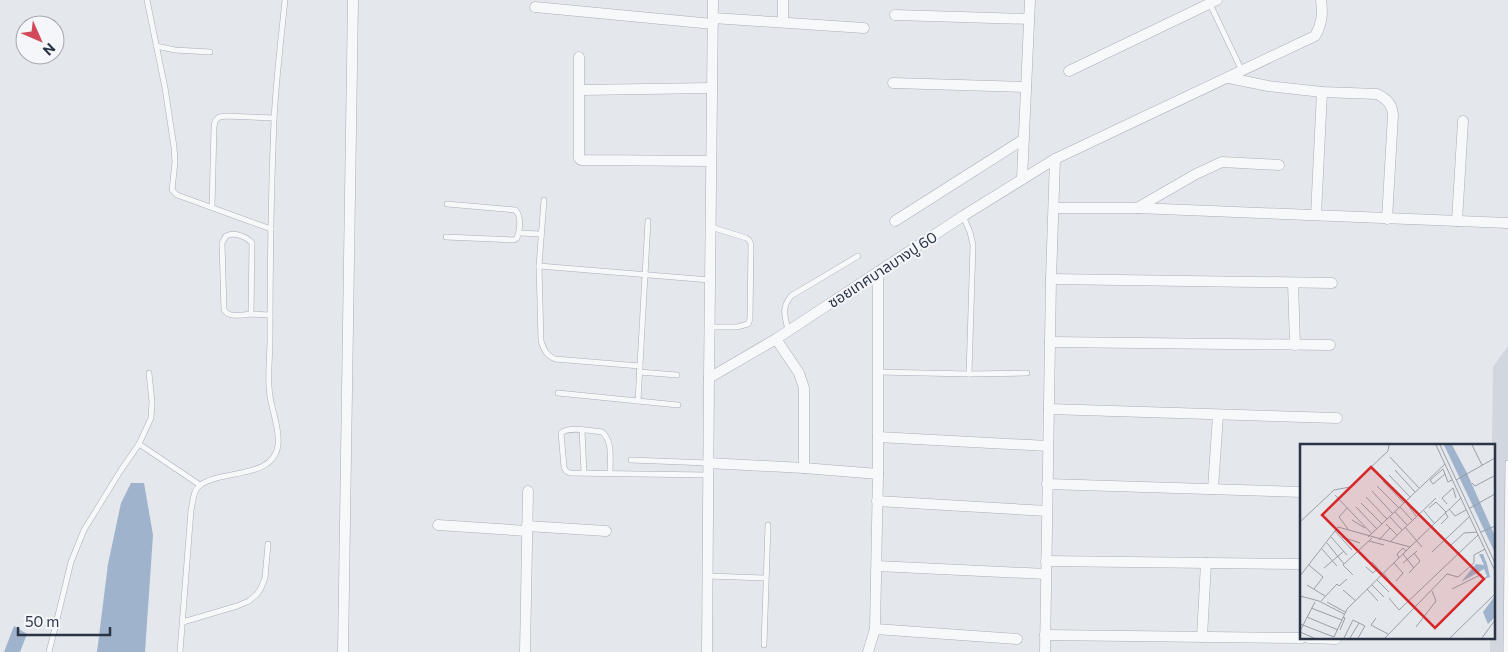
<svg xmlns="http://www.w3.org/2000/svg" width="1508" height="652" font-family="Commissioner,'Noto Sans Thai',sans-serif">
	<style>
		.built { fill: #d2d6de }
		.water { fill: #9fb4cc }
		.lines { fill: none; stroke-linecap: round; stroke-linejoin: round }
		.service-casing { stroke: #a9aeb7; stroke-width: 6 }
		.minor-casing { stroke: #a9aeb7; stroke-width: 11 }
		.service { stroke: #f7f8fa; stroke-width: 5 }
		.minor { stroke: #f7f8fa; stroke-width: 10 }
		.labels { text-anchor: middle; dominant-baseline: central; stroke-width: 4; stroke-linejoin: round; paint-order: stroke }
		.street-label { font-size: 15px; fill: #2b3445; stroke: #f4f6f9 }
		.inset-road { fill: none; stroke: #9a9fa9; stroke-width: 1 }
		.view { fill: #d62828; fill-opacity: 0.15; stroke: #d62828; stroke-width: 2.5 }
		.inset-edge { fill: none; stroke: #2b3445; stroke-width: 2.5 }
	</style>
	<rect width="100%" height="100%" fill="#e4e7ec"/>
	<path class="built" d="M1508 346V652H1490V638H1494V446H1492L1493 367Z"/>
	<g class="water">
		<path d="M131 483H144L153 535 145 652H97L108 564 121 503Z"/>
		<path d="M14 626 27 634 20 652H4Z"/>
	</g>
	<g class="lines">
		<defs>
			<g id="service">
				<path d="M147 0 165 88 174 147 175 162 172 190 177 195 271 229"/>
				<path d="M1210 4 1242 71"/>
				<path d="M156 46 175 50 210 52"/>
				<path d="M544 200 539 266 541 341C544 350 546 355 555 359L640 366"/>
				<path d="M212 207 214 127 215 121 219 117 226 116 274 118"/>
				<path d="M963 216 970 232 973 245 969 374"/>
				<path d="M519 233 540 234"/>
				<path d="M446 237 514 240 517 238C520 230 522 216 515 210L447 204"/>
				<path d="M539 266 710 280"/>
				<path d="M251 314C242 315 229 318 224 310L222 243 226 236C234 232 246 236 252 243L251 314 270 315"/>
				<path d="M710 327H737L748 324 750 319 751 244 749 240 746 238 711 227"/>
				<path d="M788 331C785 315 781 309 791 296L858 256"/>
				<path d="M639 372 677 375"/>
				<path d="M878 372 969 374 1027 373"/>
				<path d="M558 393 678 405"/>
				<path d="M638 401 648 221"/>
				<path d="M582 430 584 473"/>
				<path d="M139 444 200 485"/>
				<path d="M631 460 708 463"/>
				<path d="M610 473C610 460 613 441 602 432 591 431 569 426 561 433L564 467 566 471 570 473 708 475"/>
				<path d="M708 576 766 578"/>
				<path d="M183 622 237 606 249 601 257 594 261 588 265 578 268 544"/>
				<path d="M764 645 768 525"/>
				<path d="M49 652 71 562 84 530 121 470 139 444 151 418 152 402 149 373"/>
				<path d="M180 652 191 510C193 502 193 491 199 486 219 469 274 480 278 445 280 428 272 412 270 396 267 379 270 357 270 340 270 267 271 193 274 120 276 80 281 40 285 0"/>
				<path d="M1506 652 1508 463"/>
			</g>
			<g id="minor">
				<path d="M535 7 713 24"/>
				<path d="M895 15 1029 19"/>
				<path d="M713 18 864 28"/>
				<path d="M783 22V0"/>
				<path d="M579 57V158L581 160 711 161"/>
				<path d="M1069 71 1217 0"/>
				<path d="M1229 78 1268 86 1322 92 1377 94C1387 99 1392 104 1393 115L1387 219"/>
				<path d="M893 83 1026 87"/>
				<path d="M580 90 712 88"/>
				<path d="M1022 179 1030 0"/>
				<path d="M1054 208H1137L1508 223"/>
				<path d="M1137 208 1196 174 1222 162 1279 165"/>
				<path d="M1316 215 1322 92"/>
				<path d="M895 221 1024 139"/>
				<path d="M1457 221 1463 121"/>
				<path d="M1051 279 1332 283"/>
				<path d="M1293 283 1295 345"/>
				<path d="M776 339 799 373 804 388V468"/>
				<path d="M1050 342 1330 345"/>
				<path d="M709 378 713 0"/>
				<path d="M1049 409 1337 418"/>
				<path d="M878 437 1048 446"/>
				<path d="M708 463 804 468 878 474"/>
				<path d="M1047 484 1302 492"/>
				<path d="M1213 489 1218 415"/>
				<path d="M877 501 1047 511"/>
				<path d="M438 525 527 531"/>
				<path d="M527 526 606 531"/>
				<path d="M1046 561 1302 564"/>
				<path d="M877 566 1046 574"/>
				<path d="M875 629 1017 639"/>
				<path d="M1045 635 1302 638"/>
				<path d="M1202 637 1206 563"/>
				<path d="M1309 638 1336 639"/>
				<path d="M343 652 353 0"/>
				<path d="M525 652 528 491"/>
				<path d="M707 652 709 378 776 339 963 216 1055 159 1315 36C1322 24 1323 14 1321 0"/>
				<path d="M868 652 875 629 878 474V272"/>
				<path d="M1045 652 1051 279 1055 159"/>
			</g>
		</defs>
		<use href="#service" class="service-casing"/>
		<use href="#minor" class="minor-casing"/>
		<use href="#service" class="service"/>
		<use href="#minor" class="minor"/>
	</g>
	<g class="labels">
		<g class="street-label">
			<text transform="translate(882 269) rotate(-33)">ซอยเทศบาลบางปู 60</text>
		</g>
	</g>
	<g transform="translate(1300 444)">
		<rect width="195" height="195" fill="#e4e7ec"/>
		<path d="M144 1H152L166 27 195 92V109ZM179 110H183L187 120 190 133 181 136 187 132 184 125 161 138 176 120 184 121ZM195 152V173L188 180 183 168Z" fill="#9fb4cc"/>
		<path class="inset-road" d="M136 1 195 127M140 1 195 119M172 1 182 21M90 13 119 44M95 26 115 48M145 30 133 40 130 36 143 25 148 38 152 36M89 31 110 53M156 36 195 14M83 37 104 59M172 39 175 42 194 32M77 42 99 64M72 47 93 70M35 51 72 90M66 53 87 75M61 59 82 80M107 60 116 72M147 60 142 54 153 44 156 54M56 63 77 85M100 63 112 76M47 64 39 73 48 85M129 64 136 58 146 68M170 64 195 50M149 65 155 72 166 66M124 67 134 79M95 68 107 81M90 73 102 86M52 76 65 84M0 78 34 46 50 43 88 7 89 1M86 80 97 91M141 80 148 73 145 68M105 83 122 103M35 87 52 106M181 88 195 82M31 93 47 111M42 93 60 99M68 93 145 20M79 96 90 84M69 97 84 101M90 98 136 54M27 99 44 120M151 101 164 89 177 88M22 105 37 122M132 108 169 73M103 110 114 124M99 114 97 110 103 104 106 107M72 118 83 130M94 119 103 129 96 137M103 119 117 107M9 121 23 133 14 145M66 123 73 129 78 124M24 124 44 107M109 129 120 117 114 109M84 130 95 144M53 131 43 121 72 94M0 132 38 83 110 103 161 54M77 136 89 148M7 141 25 152M72 141 84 153M67 145 78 157M152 145 182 130M43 146 56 157M0 152 19 157 44 170M89 154 99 166 178 91M21 157 37 140 39 142 47 135M27 158 45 168M11 164 42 176M7 173 38 186M76 174 71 181 88 190M0 180 34 193 47 165 110 103M116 183 136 157 132 147M40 186 45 174 43 173M0 187 15 158M0 188 14 194M44 194 53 176 65 182 58 194M50 194 59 179M85 194 147 130 158 133 174 119V111L185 105M150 194 195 150M182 194 195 176"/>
		<path class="view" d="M71 23 184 135 135 184 22 71Z"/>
		<rect width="195" height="195" class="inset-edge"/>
	</g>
	<g transform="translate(40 40) rotate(135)"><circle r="24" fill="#f4f6f9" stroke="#a4a8b1"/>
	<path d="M0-4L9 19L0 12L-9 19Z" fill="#d1495b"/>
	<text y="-8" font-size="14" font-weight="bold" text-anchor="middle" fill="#2b3445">N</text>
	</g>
	<path d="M18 627v8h92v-8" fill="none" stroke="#2b3445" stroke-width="2.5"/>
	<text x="25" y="627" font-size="15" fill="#2b3445" stroke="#f4f6f9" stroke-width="4" paint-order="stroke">50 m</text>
</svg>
